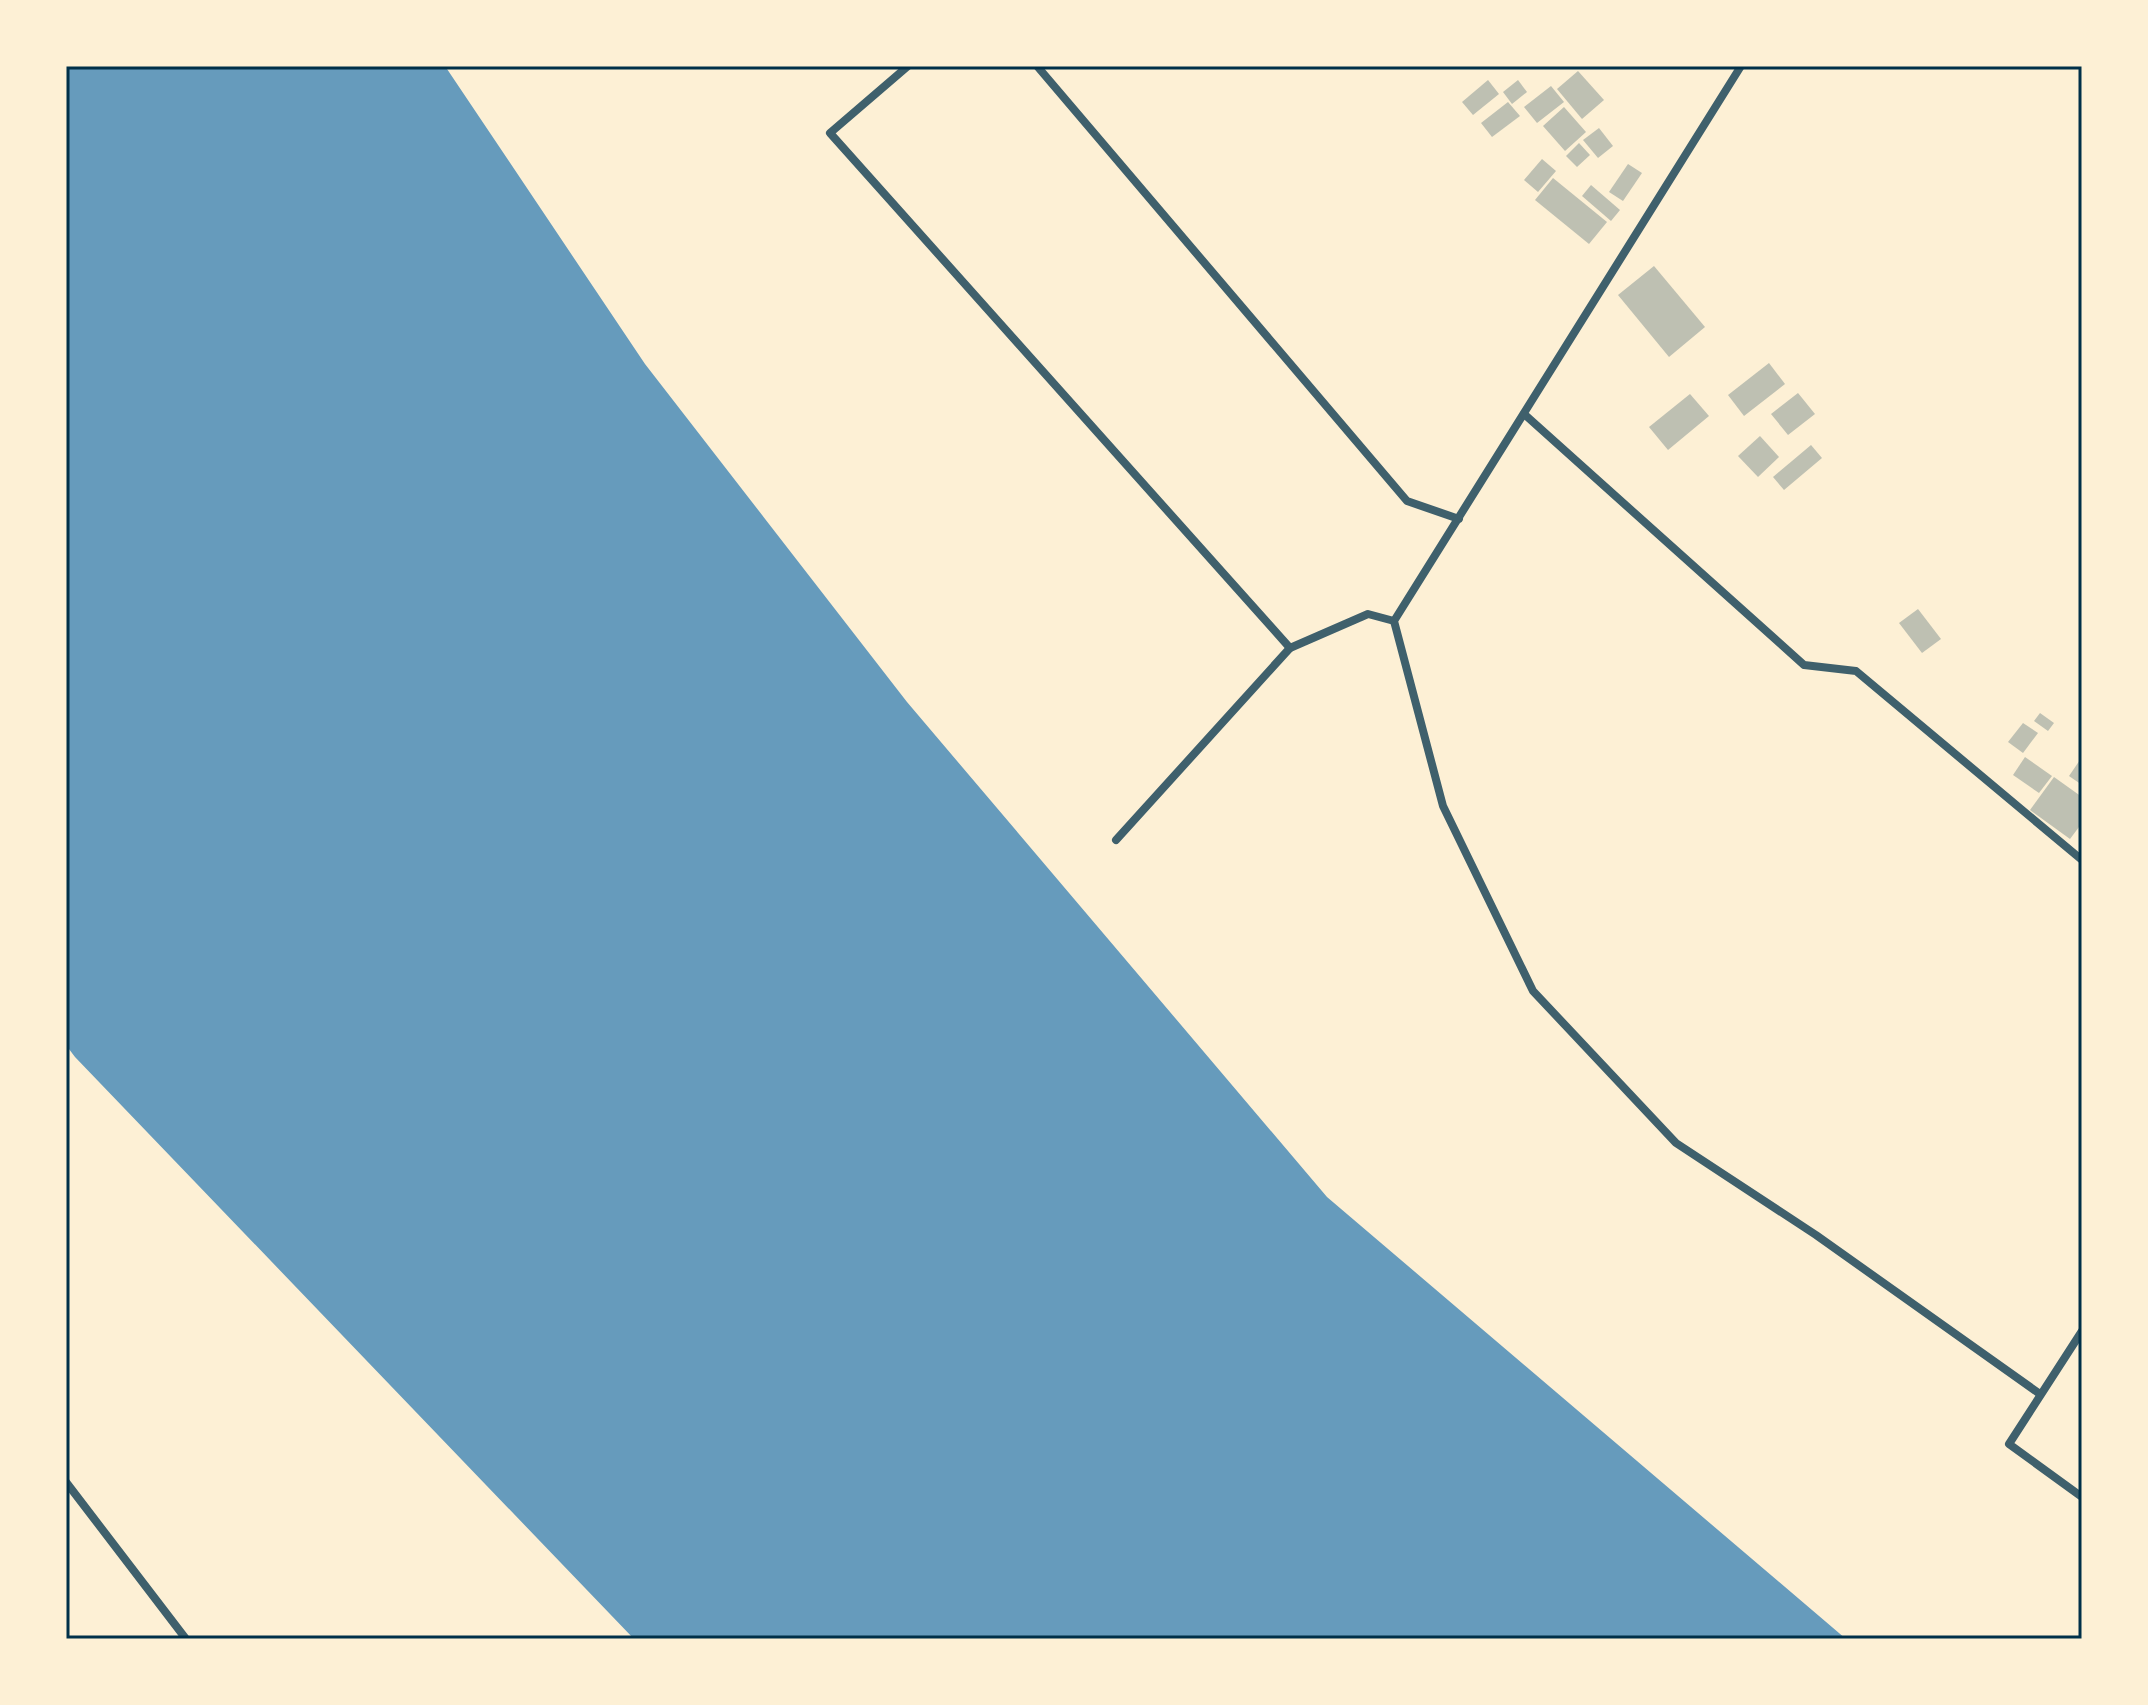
<svg xmlns="http://www.w3.org/2000/svg" width="2148" height="1705" font-family="Raleway,sans-serif">
	<style>
		.water { fill: #669bbc }
		.building { fill: #bec0b2 }
		.lines { fill: none; stroke-linecap: round; stroke-linejoin: round }
		.minor { stroke: #3f606c; stroke-width: 8 }
		.neatline { fill: none; stroke: #003049; stroke-width: 3 }
	</style>
	<rect width="100%" height="100%" fill="#fdf0d5"/>
	<path class="water" d="M66 66H445L645 364 907 702 1327 1197 1846 1639H634L75 1057 66 1045Z"/>
	<g class="building">
		<path d="M1578 71 1604 100 1582 119 1557 89Z"/>
		<path d="M1488 80 1499 94 1473 115 1462 102Z"/>
		<path d="M1518 80 1527 92 1512 104 1503 92Z"/>
		<path d="M1551 86 1564 102 1537 123 1524 107Z"/>
		<path d="M1508 102 1520 116 1492 137 1481 123Z"/>
		<path d="M1564 107 1586 132 1565 151 1543 126Z"/>
		<path d="M1599 128 1613 146 1598 158 1583 140Z"/>
		<path d="M1579 143 1590 155 1577 167 1566 156Z"/>
		<path d="M1542 159 1556 171 1538 192 1524 180Z"/>
		<path d="M1628 164 1642 173 1623 201 1609 192Z"/>
		<path d="M1553 178 1607 222 1589 244 1535 200Z"/>
		<path d="M1591 185 1620 210 1611 221 1582 196Z"/>
		<path d="M1654 266 1705 327 1669 357 1618 295Z"/>
		<path d="M1769 363 1785 384 1744 416 1728 395Z"/>
		<path d="M1798 393 1815 414 1788 435 1771 414Z"/>
		<path d="M1690 394 1709 416 1668 450 1649 427Z"/>
		<path d="M1760 436 1779 457 1758 477 1738 456Z"/>
		<path d="M1811 445 1822 458 1784 490 1773 477Z"/>
		<path d="M1918 609 1941 639 1922 653 1899 623Z"/>
		<path d="M2040 713 2054 723 2048 731 2034 721Z"/>
		<path d="M2023 723 2038 733 2023 753 2008 742Z"/>
		<path d="M2025 757 2052 776 2039 793 2013 775Z"/>
		<path d="M2082 757V785L2069 776Z"/>
		<path d="M2054 777 2082 797V823L2070 839 2030 810Z"/>
	</g>
	<g class="lines">
		<g class="minor">
			<path d="M908 66 830 133 1290 648 1368 614 1394 621"/>
			<path d="M1037 66 1407 501 1459 519"/>
			<path d="M1741 66 1394 621 1443 806 1533 991 1676 1143 1816 1235 2040 1394"/>
			<path d="M1524 414 1804 665 1856 671 2082 860"/>
			<path d="M1116 840 1290 648"/>
			<path d="M2082 1331 2009 1444 2082 1497"/>
			<path d="M66 1482 186 1639"/>
		</g>
	</g>
	<rect width="2148" height="1705" fill="none" stroke="#fdf0d5" stroke-width="136"/>
	<rect x="68" y="68" width="2012" height="1569" class="neatline"/>
</svg>
